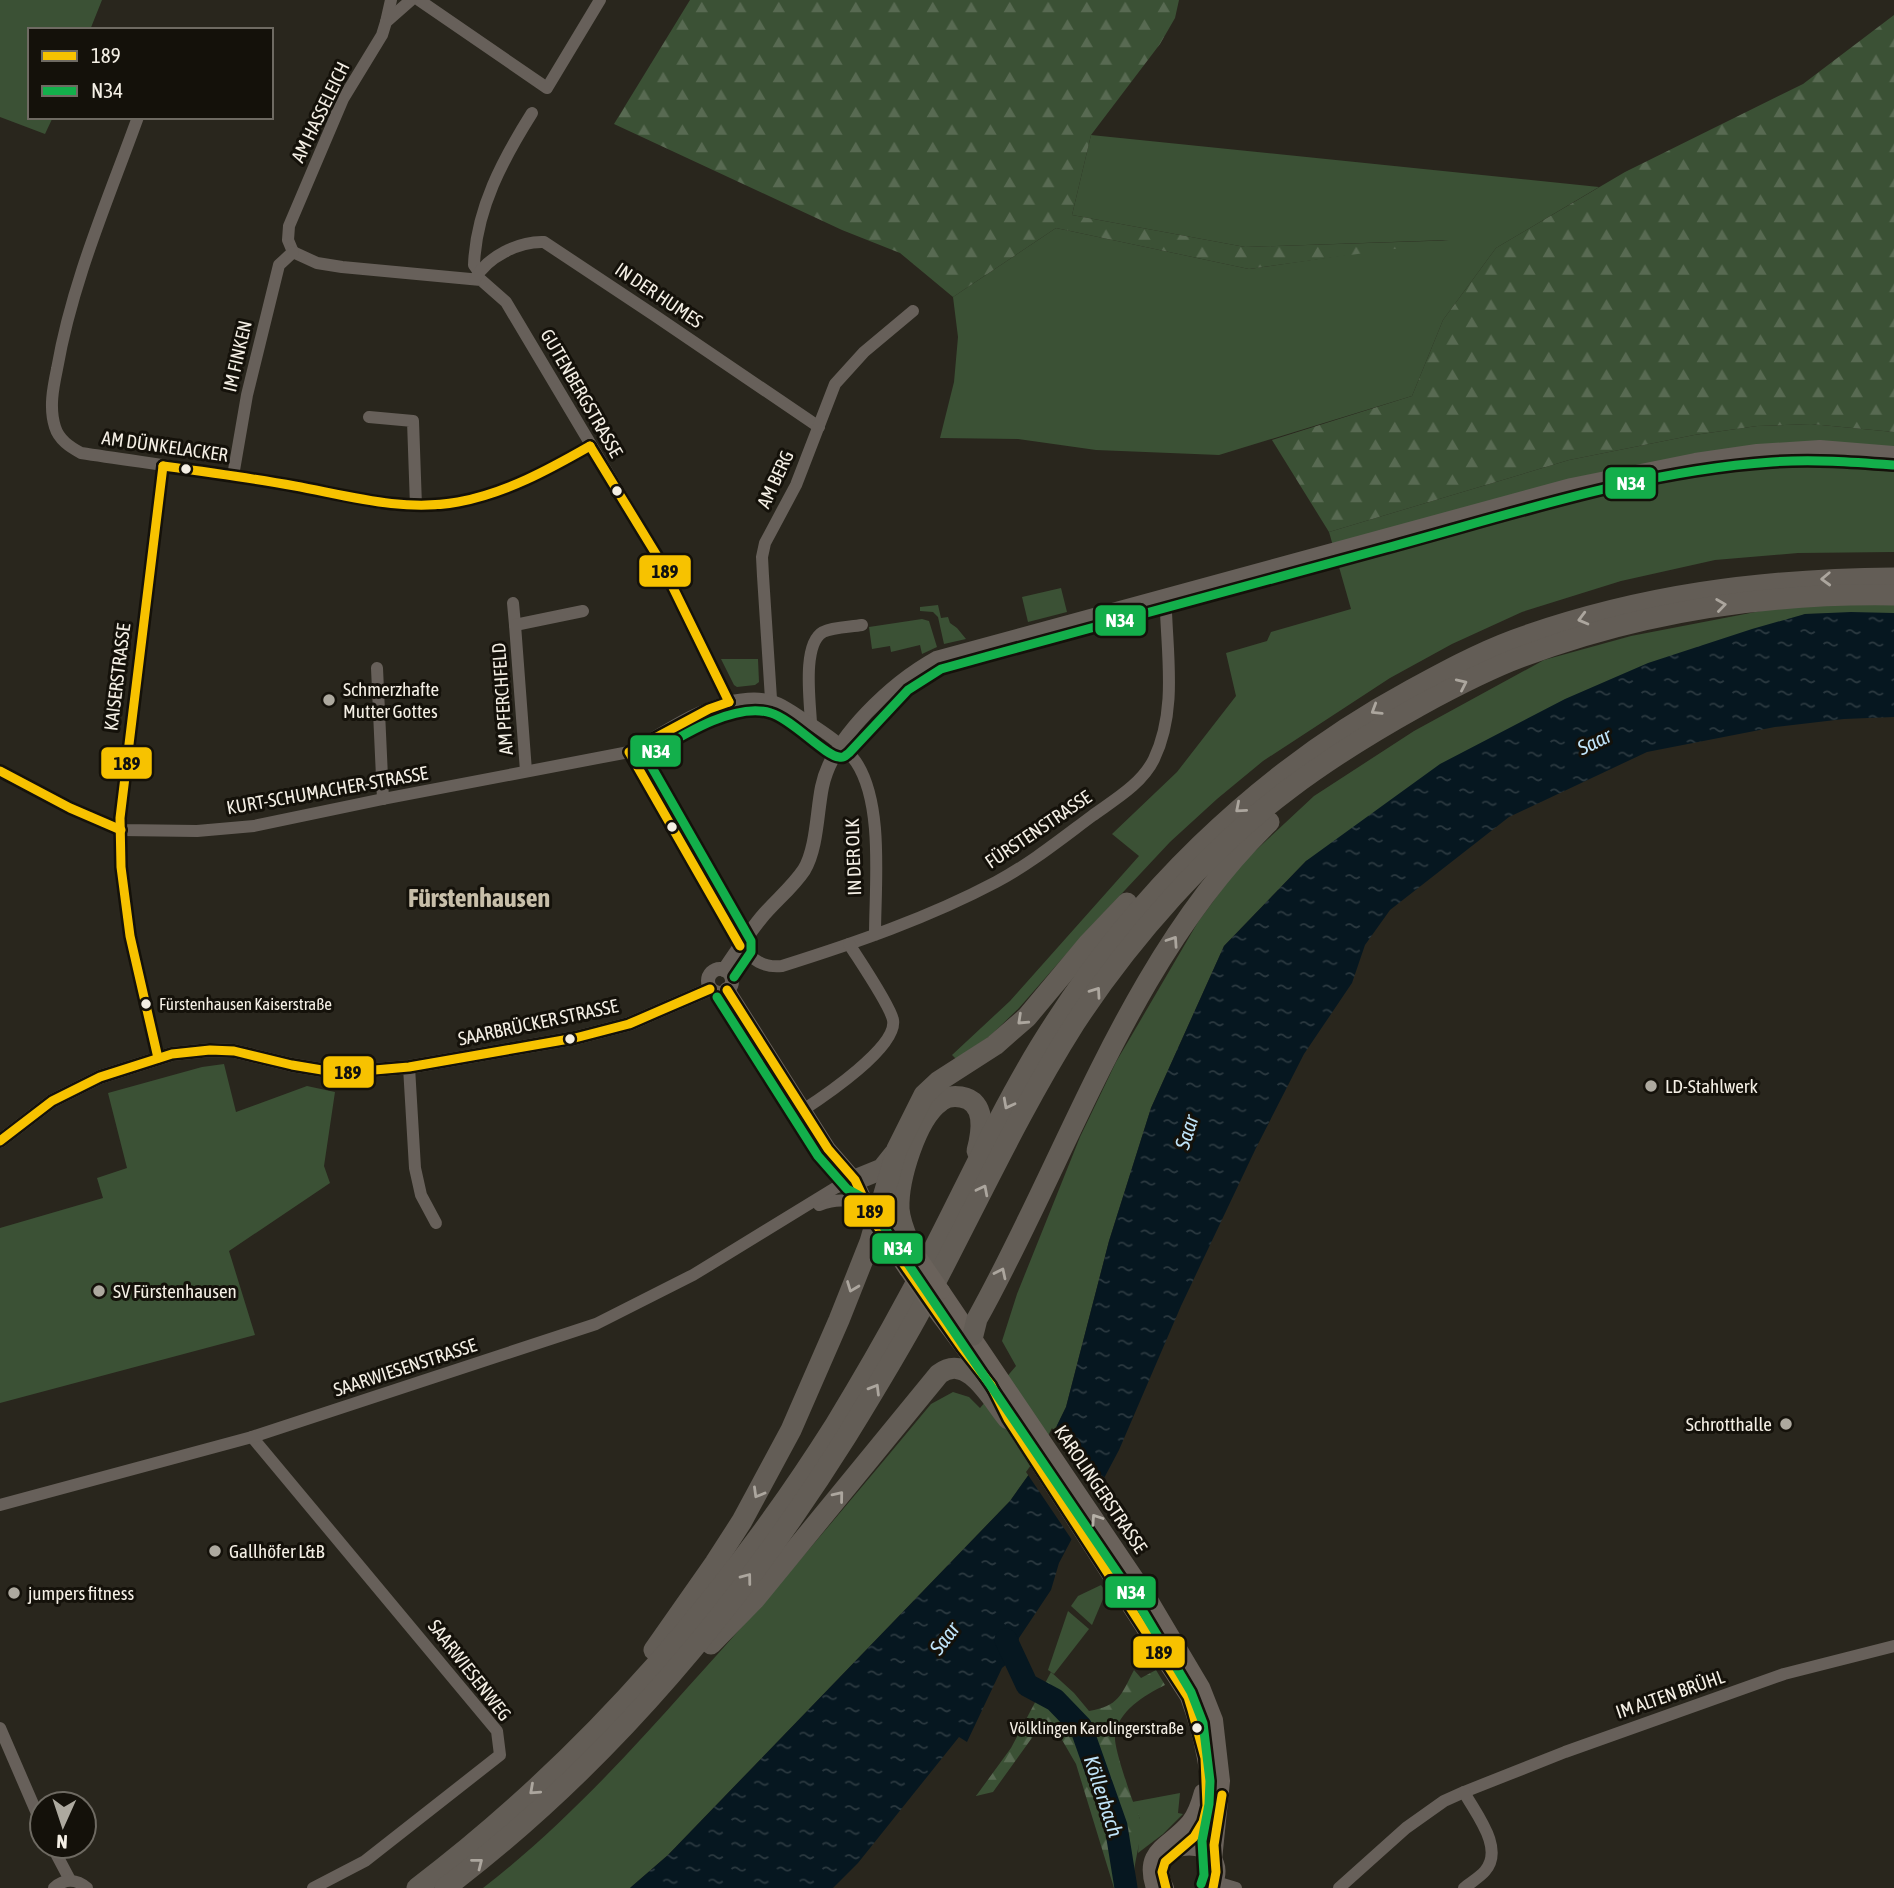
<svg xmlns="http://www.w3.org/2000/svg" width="1894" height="1888" font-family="'Asap Condensed',sans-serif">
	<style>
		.green { fill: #3b5135 }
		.forest { fill: url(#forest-firs) }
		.water { fill: url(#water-ripples) }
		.pier { fill: #29261d }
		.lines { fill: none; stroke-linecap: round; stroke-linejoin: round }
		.river { stroke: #061720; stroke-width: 23 }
		.minor { stroke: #67605a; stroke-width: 12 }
		.tertiary { stroke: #67605a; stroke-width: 14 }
		.secondary { stroke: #6a625b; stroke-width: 16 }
		.motorway { stroke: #635d56; stroke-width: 21 }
		.secondary-bridge { stroke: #6a625b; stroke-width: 16 }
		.bus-1-casing { stroke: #14110a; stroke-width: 14 }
		.bus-2-casing { stroke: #14110a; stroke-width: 14 }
		.bus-1 { stroke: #f7c200; stroke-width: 9 }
		.bus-2 { stroke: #13af4b; stroke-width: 9 }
		.oneway { stroke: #aca69e }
		.oneway2 { stroke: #b6b0a7 }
		.bus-dot { fill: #f4efe5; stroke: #14110a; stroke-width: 2.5 }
		.poi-dot { fill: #ada99f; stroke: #14110a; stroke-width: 2.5 }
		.labels { text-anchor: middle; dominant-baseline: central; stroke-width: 6; stroke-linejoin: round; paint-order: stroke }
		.bus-label { font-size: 17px; fill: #f4efe5; stroke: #14110a; text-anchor: start }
		.street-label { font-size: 19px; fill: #f4efe5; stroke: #14110a }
		.poi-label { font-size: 19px; fill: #f4efe5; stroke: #14110a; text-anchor: start }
		.water-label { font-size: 21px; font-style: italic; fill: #c0e4f9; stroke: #14110a }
		.district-label { font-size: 26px; font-weight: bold; fill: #c7bea9; stroke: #14110a }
		.line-badge { stroke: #14110a; stroke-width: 2.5 }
		.badge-label { font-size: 19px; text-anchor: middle; font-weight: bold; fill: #fff }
		.pale-badge-label { font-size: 19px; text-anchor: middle; font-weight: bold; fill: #111 }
	</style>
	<defs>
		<pattern id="forest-firs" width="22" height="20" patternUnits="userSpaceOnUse" patternTransform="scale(1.75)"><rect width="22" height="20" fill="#3b5135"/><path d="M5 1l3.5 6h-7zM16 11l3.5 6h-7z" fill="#586a52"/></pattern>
		<pattern id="water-ripples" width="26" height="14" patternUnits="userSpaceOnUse" patternTransform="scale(1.75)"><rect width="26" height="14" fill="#061720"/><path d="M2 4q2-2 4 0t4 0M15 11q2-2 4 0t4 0" fill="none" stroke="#2b3940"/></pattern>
	</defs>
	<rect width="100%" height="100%" fill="#29261d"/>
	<g class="green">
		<path d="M0 0H102L90 30H30V117H53L45 134 0 117Z"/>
		<path d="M1091 135 1599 187 1496 248 1443 320 1412 396 1219 455 1096 450 1018 439 940 438 954 382 958 337 953 297 1056 228 1249 269 1449 240 1245 247 1072 215Z"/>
		<path d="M1811 424 1894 432V552L1798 553 1715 560 1621 581 1522 612 1452 644 1390 678 1263 761 1217 799 1170 842 1082 936 1019 1008 990 1036 956 1059 952 1055 1010 1001 1139 856 1112 834 1177 772 1236 696 1226 653 1267 641 1271 632 1351 609 1329 532 1569 460 1694 435 1757 426Z"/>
		<path d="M1061 588 1067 612 1028 622 1022 597Z"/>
		<path d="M1894 601V613L1805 614 1306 861 1224 946 1151 1108 1109 1241 1066 1407 1042 1456 1010 1501 668 1855 630 1888H483C559 1829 624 1759 688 1687 772 1595 851 1500 931 1404L953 1392 969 1397 980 1408 1016 1366 1002 1341 1017 1294 1080 1137 1116 1062 1198 922 1240 865 1314 796 1414 731 1544 660 1631 636 1802 603Z"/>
		<path d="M938 605 941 618 948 617 950 623 957 628 966 639 944 644 938 617 933 612 920 611V607Z"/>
		<path d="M922 619 929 621 937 647 922 654 920 645 891 652 890 646 872 649 869 627Z"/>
		<path d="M721 659H758L759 682 755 685 737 687 734 685Z"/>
		<path d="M224 1064 236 1112 307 1086 335 1092 324 1166 330 1183 229 1251 255 1335 0 1403V1228L103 1198 97 1178 127 1168 108 1093 202 1067Z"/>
		<path d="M1101 1585 1106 1592 1092 1625 1071 1606 1078 1596Z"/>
		<path d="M1068 1611 1089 1629 1054 1674 1048 1670Z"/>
		<path d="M1180 1793 1178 1813 1183 1814 1163 1834 1138 1853 1140 1819 1132 1802Z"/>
	</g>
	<g class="forest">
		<path d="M690 0H1179L1175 18 1160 44 1091 135 1072 215 1245 247 1459 240 1249 269 1056 228 953 297 900 253 842 230 614 124Z"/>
		<path d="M1894 15V432L1811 424 1757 426 1694 435 1569 460 1329 532 1272 440 1412 396 1443 320 1496 248 1625 172 1803 84Z"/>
		<path d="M1134 1670 1141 1678 1156 1670 1165 1685C1145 1695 1117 1711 1115 1737 1114 1747 1128 1787 1132 1799 1134 1806 1138 1812 1140 1819 1144 1842 1130 1865 1135 1888H1114L1076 1764 1058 1733 1039 1728 993 1792 976 1796 1011 1748 1051 1672 1074 1693 1089 1711C1119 1706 1121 1695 1134 1670Z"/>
	</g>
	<path class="water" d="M1851 612 1894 613V717L1844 719 1775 727 1647 752 1509 817 1390 910 1365 945 1352 983 1304 1054 1256 1148 1181 1306 1119 1450 1059 1563 1051 1590 1019 1638 1017 1648 1023 1661 1019 1667 1007 1664 1002 1668 967 1742 959 1737 858 1863 833 1888H630L668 1855 1010 1501 1042 1456 1066 1407 1109 1241 1151 1108 1224 946 1306 861 1440 764 1565 699 1648 663 1752 629 1805 614Z"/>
	<path class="pier" d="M1052 1428 1098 1498 1074 1543 1026 1472 1039 1454Z"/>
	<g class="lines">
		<path class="river" d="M1006 1640 1027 1685 1055 1700 1081 1727 1116 1826 1126 1888"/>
		<g class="minor">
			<path d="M419 0 547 88 600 0"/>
			<path d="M386 22 391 0"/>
			<path d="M138 117C108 200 72 282 57 369 53 388 49 408 55 427 59 440 70 447 81 453 154 464 228 474 301 487 346 495 392 509 438 505 496 499 540 474 590 446"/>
			<path d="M293 252 317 263 342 267 481 280 506 302 659 559 729 702"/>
			<path d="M293 252 288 240 289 226 343 99 382 35 386 22 411 0"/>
			<path d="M479 272 474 265C476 209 503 159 532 113"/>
			<path d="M475 279C487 257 519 241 544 242L654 315 819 427"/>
			<path d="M369 417 413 421 416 506"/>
			<path d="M233 476 247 395 279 265 293 252"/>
			<path d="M513 603 515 625"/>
			<path d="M377 668 383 799"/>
			<path d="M771 699 763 576 762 557 765 543 796 485 835 384 864 352 913 311"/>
			<path d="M811 723C810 701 802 644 823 632 833 627 850 627 862 625"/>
			<path d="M0 771 70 808 121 830 197 831 254 826 383 799 629 752"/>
			<path d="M526 771 515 625 583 611"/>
			<path d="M875 935C875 885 884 804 856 762 844 745 824 732 807 721 778 701 765 693 728 702 693 711 660 735 629 752L740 946C753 960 763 968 782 966 855 943 928 918 996 882 1030 864 1061 839 1092 816 1114 800 1142 784 1154 759 1176 713 1168 661 1166 612L1162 598"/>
			<path d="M158 1058 130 936 121 867 120 818 163 466"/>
			<path d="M409 1067 415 1168 421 1195 436 1223"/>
			<path d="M803 1110C823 1097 898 1047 893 1020 890 1005 859 960 849 944"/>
			<path d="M819 1205C838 1198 849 1199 867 1208"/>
			<path d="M252 1437 497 1731 500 1755 365 1861 313 1888"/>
			<path d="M0 1505 252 1437 596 1324 693 1275 835 1188 855 1180"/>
			<path d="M0 1728 42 1825"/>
			<path d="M52 1846 70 1880"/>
			<path d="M1216 1882 1236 1888"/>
			<path d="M54 1888C65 1878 77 1879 87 1888"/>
			<path d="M1339 1888 1406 1828 1444 1801 1464 1792 1565 1752 1784 1674 1894 1646"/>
			<path d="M1464 1888C1470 1883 1480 1877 1485 1871 1505 1848 1475 1813 1464 1792"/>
		</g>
		<g class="tertiary">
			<circle cx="720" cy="981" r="12"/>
			<path d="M724 970C736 952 748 934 761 918 775 901 792 888 804 870 817 849 817 811 822 787 832 737 893 682 936 658L1571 485 1695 460 1757 451 1820 447 1894 453"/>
			<path d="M0 1141 52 1101 100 1077 172 1054 210 1050 234 1051 292 1065 340 1073 409 1067 575 1038 629 1024 710 989"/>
		</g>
		<g class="secondary">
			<path d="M727 990 828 1149 855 1180 875 1223 907 1270"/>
			<path d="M942 1291 1148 1596 1202 1687 1215 1720 1222 1781 1214 1860"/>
			<path d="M934 1309 987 1380"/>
			<path d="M1003 1409 1188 1697C1199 1727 1217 1789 1204 1820 1200 1830 1192 1839 1184 1847"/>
			<path d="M1154 1888C1141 1849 1168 1847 1189 1822 1196 1813 1199 1803 1202 1792"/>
			<path d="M1166 1888C1139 1834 1239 1834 1213 1888"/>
		</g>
		<g class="motorway">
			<path d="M855 1180 882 1169 894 1154"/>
			<path d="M910 1245C905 1233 900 1222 899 1209 898 1180 916 1118 941 1101 947 1096 954 1096 961 1097 987 1101 982 1132 977 1151"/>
			<path d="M973 1335 977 1319C1069 1154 1131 955 1269 822"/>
			<path d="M711 1644 754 1600 939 1374C968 1352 992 1400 1008 1419"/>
			<path d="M654 1650 715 1563 742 1521 791 1430 839 1320 870 1242 897 1149 924 1095 939 1081 995 1045 1027 1017 1088 944 1127 903"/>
			<path d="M417 1888C584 1761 723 1602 835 1425 860 1384 885 1341 908 1298 953 1216 990 1129 1039 1048 1130 899 1256 774 1411 690 1444 672 1479 653 1514 640 1639 595 1762 579 1894 578"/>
			<path d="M445 1888C606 1766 739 1607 846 1437 873 1393 900 1349 924 1304 974 1210 1018 1113 1075 1023 1129 940 1210 848 1289 789 1330 758 1374 731 1419 706 1452 688 1486 670 1521 657 1640 612 1767 593 1894 595"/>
		</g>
		<g class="secondary-bridge">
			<path d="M916 1253 942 1291"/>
			<path d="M907 1270 934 1309"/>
		</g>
		<defs>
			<g id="bus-1">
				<path d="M590 446 659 559 729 702"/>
				<path d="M163 466C207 472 251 478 295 486 349 496 403 512 458 502 506 493 548 470 590 446"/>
				<path d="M729 702 709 709 629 752 740 946"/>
				<path d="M0 771 70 808 121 830"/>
				<path d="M727 990 828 1149 855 1180 875 1223 962 1348 991 1385 1008 1419 1188 1697 1192 1710 1205 1758 1207 1806 1203 1822 1194 1837 1165 1862 1162 1872 1166 1888"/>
				<path d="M158 1058 130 936 121 867 120 818 163 466"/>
				<path d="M0 1141 52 1101 100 1077 172 1054 210 1050 234 1051 292 1065 340 1073 409 1067 575 1038 629 1024 710 989"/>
				<path d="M1213 1888 1216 1872 1214 1845 1222 1795"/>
			</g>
			<g id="bus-2">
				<path d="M734 977 751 952V941L646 757C678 738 734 701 771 713 792 719 825 756 839 757 844 758 845 756 849 753L908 690 941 669 988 656C1121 620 1254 585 1386 548 1512 514 1640 471 1772 462 1812 459 1853 462 1893 465"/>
				<path d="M717 997 818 1156 847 1189 867 1200 900 1252 1138 1603 1191 1692 1203 1723 1210 1781 1209 1804 1202 1841 1204 1875 1201 1884"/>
			</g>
		</defs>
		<use href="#bus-1" class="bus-1-casing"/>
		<use href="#bus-2" class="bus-2-casing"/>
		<use href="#bus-1" class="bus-1"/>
		<use href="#bus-2" class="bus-2"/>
	</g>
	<defs><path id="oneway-chevron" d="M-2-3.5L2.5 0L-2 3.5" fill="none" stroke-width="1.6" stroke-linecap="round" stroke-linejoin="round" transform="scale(1.75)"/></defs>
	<g class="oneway">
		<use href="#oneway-chevron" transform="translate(1826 579) rotate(178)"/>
		<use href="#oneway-chevron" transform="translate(1721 605) rotate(-8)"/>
		<use href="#oneway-chevron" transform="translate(1583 619) rotate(165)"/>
		<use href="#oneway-chevron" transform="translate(1462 684) rotate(-25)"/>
		<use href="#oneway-chevron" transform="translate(1376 710) rotate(148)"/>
		<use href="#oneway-chevron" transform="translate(1240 808) rotate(139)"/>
		<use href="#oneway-chevron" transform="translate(1173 941) rotate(-56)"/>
		<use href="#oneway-chevron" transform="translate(1096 992) rotate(-55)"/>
		<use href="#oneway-chevron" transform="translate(1022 1020) rotate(137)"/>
		<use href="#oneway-chevron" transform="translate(1008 1104) rotate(118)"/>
		<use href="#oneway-chevron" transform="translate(983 1190) rotate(-63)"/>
		<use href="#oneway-chevron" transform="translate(1001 1273) rotate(-64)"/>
		<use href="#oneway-chevron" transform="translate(852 1287) rotate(111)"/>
		<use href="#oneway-chevron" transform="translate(875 1389) rotate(-59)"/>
		<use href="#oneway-chevron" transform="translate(758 1493) rotate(120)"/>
		<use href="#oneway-chevron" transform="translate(839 1496) rotate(-51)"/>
		<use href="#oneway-chevron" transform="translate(747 1578) rotate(-53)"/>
		<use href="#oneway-chevron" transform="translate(534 1790) rotate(138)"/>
		<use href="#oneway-chevron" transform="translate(478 1863) rotate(-38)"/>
	</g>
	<use class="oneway2" href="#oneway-chevron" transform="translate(1096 1519) rotate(-124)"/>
	<g class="bus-dot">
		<circle cx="186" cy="469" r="6"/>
		<circle cx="617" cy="491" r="6"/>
		<circle cx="672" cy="827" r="6"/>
		<circle cx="146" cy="1004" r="6"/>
		<circle cx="570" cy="1039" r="6"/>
		<circle cx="1197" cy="1728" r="6"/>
	</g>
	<g class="poi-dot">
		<circle cx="329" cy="700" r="7"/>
		<circle cx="1651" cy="1086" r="7"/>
		<circle cx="99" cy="1291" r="7"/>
		<circle cx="1786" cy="1424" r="7"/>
		<circle cx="215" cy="1551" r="7"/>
		<circle cx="14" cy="1593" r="7"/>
	</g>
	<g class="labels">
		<g class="bus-label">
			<text x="159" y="1004">Fürstenhausen Kaiserstraße</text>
			<text x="1184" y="1728" text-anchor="end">Völklingen Karolingerstraße</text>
		</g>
		<g class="street-label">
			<text transform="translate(320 112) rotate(-64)">AM HASSELEICH</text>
			<text transform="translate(659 295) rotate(34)">IN DER HUMES</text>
			<text transform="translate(237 356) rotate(-77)">IM FINKEN</text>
			<text transform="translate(582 393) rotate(60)">GUTENBERGSTRASSE</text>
			<text transform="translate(165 446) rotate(8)">AM DÜNKELACKER</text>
			<text transform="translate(775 479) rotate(-65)">AM BERG</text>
			<text transform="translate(117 677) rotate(-83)">KAISERSTRASSE</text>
			<text transform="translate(502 699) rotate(-94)">AM PFERCHFELD</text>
			<text transform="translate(327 790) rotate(-10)">KURT-SCHUMACHER-STRASSE</text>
			<text transform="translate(1038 829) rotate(-34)">FÜRSTENSTRASSE</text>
			<text transform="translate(853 857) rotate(-92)">IN DER OLK</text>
			<text transform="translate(538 1022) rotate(-12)">SAARBRÜCKER STRASSE</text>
			<text transform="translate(405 1367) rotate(-18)">SAARWIESENSTRASSE</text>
			<text transform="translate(1101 1489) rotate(56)">KAROLINGERSTRASSE</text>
			<text transform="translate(470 1670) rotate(52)">SAARWIESENWEG</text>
			<text transform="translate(1670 1694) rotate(-19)">IM ALTEN BRÜHL</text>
		</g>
		<g class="poi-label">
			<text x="343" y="689">Schmerzhafte<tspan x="343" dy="22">Mutter Gottes</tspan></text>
			<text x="1665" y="1086">LD-Stahlwerk</text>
			<text x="113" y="1291">SV Fürstenhausen</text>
			<text x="1772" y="1424" text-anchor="end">Schrotthalle</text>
			<text x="229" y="1551">Gallhöfer L&amp;B</text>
			<text x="28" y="1593">jumpers fitness</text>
		</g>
		<g class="water-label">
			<text transform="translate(1594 741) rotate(-26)">Saar</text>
			<text transform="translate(1186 1132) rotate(-73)">Saar</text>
			<text transform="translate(944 1638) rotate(-53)">Saar</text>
			<text transform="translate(1104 1796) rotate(72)">Köllerbach</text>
		</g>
		<g class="district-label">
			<text x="479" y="898">Fürstenhausen</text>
		</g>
	</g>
	<g class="line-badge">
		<rect x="1604" y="466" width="53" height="34" rx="7" fill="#13af4b"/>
		<rect x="638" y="554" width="54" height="34" rx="7" fill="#f7c200"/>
		<rect x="1094" y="604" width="53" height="33" rx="7" fill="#13af4b"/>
		<rect x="629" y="734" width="53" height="34" rx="7" fill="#13af4b"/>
		<rect x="100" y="746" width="53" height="34" rx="7" fill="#f7c200"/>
		<rect x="322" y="1055" width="53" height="34" rx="7" fill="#f7c200"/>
		<rect x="843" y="1194" width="53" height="34" rx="7" fill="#f7c200"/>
		<rect x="871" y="1232" width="53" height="33" rx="7" fill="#13af4b"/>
		<rect x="1104" y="1575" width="53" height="34" rx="7" fill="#13af4b"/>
		<rect x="1132" y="1635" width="54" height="34" rx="7" fill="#f7c200"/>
	</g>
	<g class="badge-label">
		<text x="1631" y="490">N34</text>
		<text x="1120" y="627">N34</text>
		<text x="656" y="758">N34</text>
		<text x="898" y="1255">N34</text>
		<text x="1131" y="1599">N34</text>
	</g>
	<g class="pale-badge-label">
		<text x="665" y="578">189</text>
		<text x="127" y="770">189</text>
		<text x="348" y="1079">189</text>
		<text x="870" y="1218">189</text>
		<text x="1159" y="1659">189</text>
	</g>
	<rect x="28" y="28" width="245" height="91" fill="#14110a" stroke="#6e6a62" stroke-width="2"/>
	<rect x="42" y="51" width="35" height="10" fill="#f7c200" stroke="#6e6a62" stroke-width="2"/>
	<text x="91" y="63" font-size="21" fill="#f4efe5">189</text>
	<rect x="42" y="86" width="35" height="10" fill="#13af4b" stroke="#6e6a62" stroke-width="2"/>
	<text x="91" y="98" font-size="21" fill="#f4efe5">N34</text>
	<g transform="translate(63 1825) rotate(183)"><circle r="33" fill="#14110a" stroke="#6e6a62" stroke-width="2"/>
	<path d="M0-5L12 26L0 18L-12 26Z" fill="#ada99f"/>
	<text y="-10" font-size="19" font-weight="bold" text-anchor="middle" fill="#f4efe5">N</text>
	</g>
</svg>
